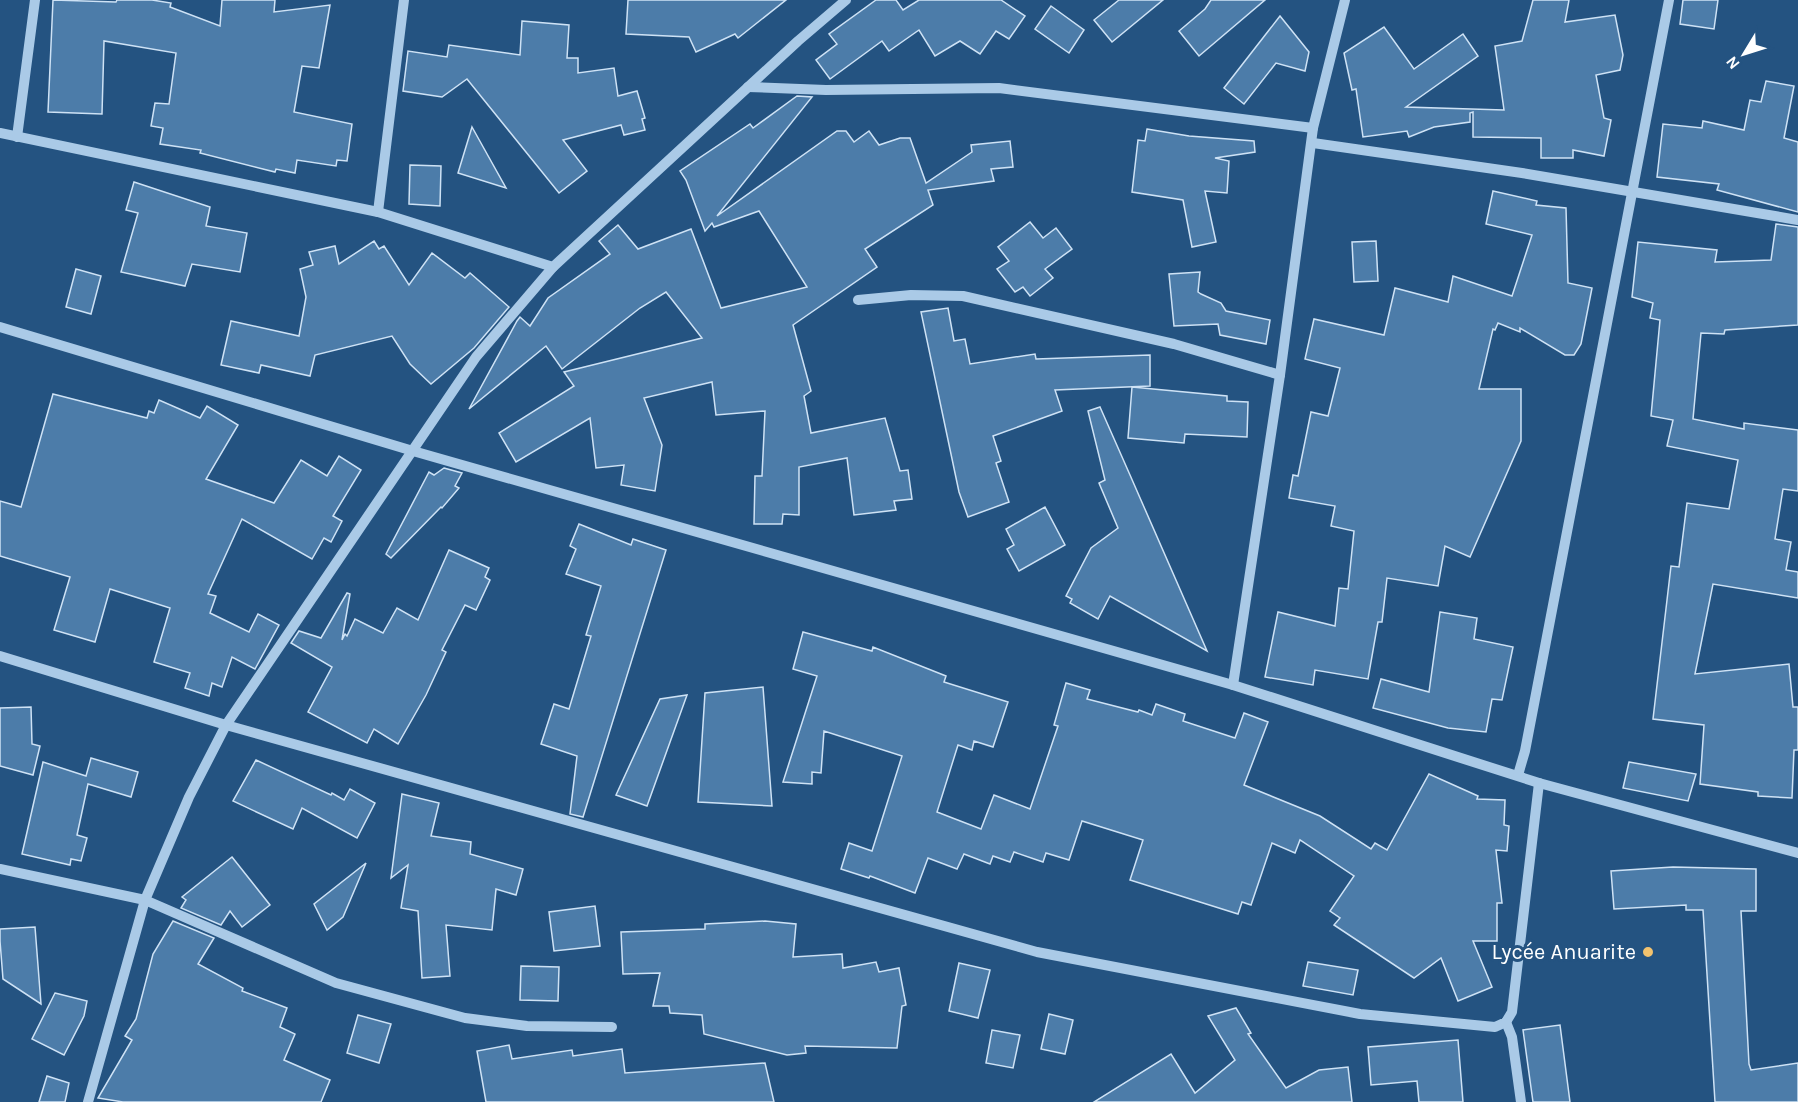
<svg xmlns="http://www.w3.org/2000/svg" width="1798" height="1102" font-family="Karla,sans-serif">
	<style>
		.building { fill: #4c7ca9; stroke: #cee2f5; stroke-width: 1.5 }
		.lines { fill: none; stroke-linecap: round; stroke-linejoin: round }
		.minor { stroke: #aacae7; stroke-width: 10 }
		.poi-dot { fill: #f2c26e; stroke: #245381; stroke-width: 2 }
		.labels { text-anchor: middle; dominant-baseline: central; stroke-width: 6; stroke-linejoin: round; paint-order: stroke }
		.poi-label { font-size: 22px; fill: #fff; stroke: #245381; text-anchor: end }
	</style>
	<rect width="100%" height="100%" fill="#245381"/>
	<g class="building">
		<path d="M53 0 116 2 117 0H152L171 3 170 7 220 26 222 0H275L274 12 330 5 319 68 302 66 294 112 352 124 347 161 337 160 336 166 297 160 295 173 276 169 275 172 200 153 201 150 160 144 163 128 151 126 155 103 169 104 176 53 104 41 102 114 48 112Z"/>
		<path d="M628 0H786L738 38 735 34 696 52 689 37 626 34Z"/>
		<path d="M876 0H896L903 10 919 0H1001L1025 16 1009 39 996 31 980 54 960 41 935 56 919 30 889 51 882 41 830 79 816 60 837 44 829 34Z"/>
		<path d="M1119 0H1163L1112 42 1094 20Z"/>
		<path d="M1211 0H1265L1199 56 1179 31 1205 9Z"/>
		<path d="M1533 0H1569L1565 22 1615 15 1623 55 1620 70 1596 75 1604 118 1611 120 1604 156 1573 150V158H1541V138L1473 137V112L1470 113V122L1434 127 1409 137 1407 131 1363 137 1356 89 1352 90 1344 53 1384 27 1414 69 1463 34 1478 56 1406 107 1504 110 1495 46 1522 41Z"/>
		<path d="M1683 0H1718L1714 29 1680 24Z"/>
		<path d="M1051 6 1084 30 1069 53 1035 29Z"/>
		<path d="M1280 16 1309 52 1305 71 1276 63 1244 104 1224 88Z"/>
		<path d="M522 21 569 25 567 58H578V73L614 68 618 96 637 91 645 118 642 119 645 130 624 135 621 125 563 140 587 171 559 193 467 79 442 97 403 91 408 51 447 57 449 45 520 55Z"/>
		<path d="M1766 81 1794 86 1784 138 1798 142V212L1717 190 1719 184 1657 177 1663 124 1702 128 1703 121 1744 130 1750 100 1761 102Z"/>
		<path d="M797 96 812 97 717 216 837 131H846L854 142 869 131 879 145 900 138H910L926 183 972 152 971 145 1010 141 1013 167 991 169 994 181 928 190 933 205 865 249 877 267 793 325 811 391 804 396 811 433 885 418 900 471 908 470 912 499 894 501 896 510 854 515 847 458 799 467V515L783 514 782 524H754L755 476H762L765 411 716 415 712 382 644 398 662 445 655 491 621 485 624 465 596 468 590 418 516 462 499 433 574 386 564 372 702 338 666 292 640 308 562 369 546 346 469 409 517 321 520 317 530 326 548 298 610 254 599 241 618 225 638 249 691 229 721 308 807 287 759 211 714 227 712 223 705 231 686 180 680 171 750 124 753 128Z"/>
		<path d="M472 127 506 188 458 173Z"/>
		<path d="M1147 129 1189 136 1254 141 1255 152 1215 158 1229 161 1227 193 1205 191 1216 242 1192 247 1183 200 1132 192 1138 140 1145 141Z"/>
		<path d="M410 165 441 166 440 206 409 204Z"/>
		<path d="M134 182 210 207 206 226 247 233 240 272 192 264 185 286 121 272 138 213 126 210Z"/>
		<path d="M1493 191 1537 201 1536 205 1566 208 1568 283 1592 288 1581 344 1574 355H1565L1520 328V332L1498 323 1495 330 1493 329 1479 389H1521V441L1470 557 1445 546 1438 586 1387 578 1382 622H1378L1368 679 1315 670 1313 685 1265 677 1278 612 1335 626 1339 588 1348 589 1354 531 1331 526 1335 506 1289 498 1293 475 1298 476 1311 412 1328 416 1340 368 1305 359 1314 319 1384 335 1395 288 1448 302 1453 276 1512 296 1532 235 1486 224Z"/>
		<path d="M1030 222 1043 238 1056 228 1072 249 1045 269 1053 278 1030 296 1023 287 1015 292 997 269 1009 261 998 247Z"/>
		<path d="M1776 224 1798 227V325L1725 330 1724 334 1701 333 1693 419 1744 429V423L1798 430V491L1783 489 1775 539 1791 542 1786 570 1798 572V598L1713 584 1695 674 1789 664 1793 707H1798V750H1794L1792 798 1758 796V792L1700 784 1704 725 1653 719 1671 566 1679 567 1687 503 1729 509 1738 460 1667 446 1673 420 1651 416 1660 320 1650 318 1653 303 1632 297 1638 242 1717 250 1715 262 1771 260Z"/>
		<path d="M374 241 379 249 384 246 409 285 432 253 465 278 470 273 509 307 474 348 431 384 410 364 392 336 315 355 310 376 261 365 259 373 221 365 231 321 299 336 306 297 300 269 313 265 309 252 335 246 339 264Z"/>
		<path d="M1376 241 1378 281 1354 282 1352 242Z"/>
		<path d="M76 269 101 276 91 314 66 307Z"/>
		<path d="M1200 272 1198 292 1201 294 1221 303 1226 311 1270 320 1266 344 1220 335 1218 324 1174 326 1169 274Z"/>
		<path d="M948 308 954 341 965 339 970 364 1035 354 1036 359 1150 355V386L1055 390 1062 411 993 436 1001 461 996 463 1009 502 968 517 959 492 921 312Z"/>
		<path d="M1132 387 1227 396V401L1248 402 1247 437 1185 434 1184 443 1128 438Z"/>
		<path d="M53 394 147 418 149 411 154 413 159 400 200 418 207 406 238 425 206 479 274 503 301 460 327 476 339 456 361 470 333 516 342 521 331 542 324 538 312 559 242 519 208 594 216 596 210 613 249 632 258 614 279 625 255 669 232 657 222 687 212 683 209 696 185 688 190 673 154 662 170 608 110 589 95 642 54 630 70 577 0 556V501L21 507Z"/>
		<path d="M1100 407 1130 475 1207 651 1110 596 1098 619 1070 603 1072 599 1066 596 1091 548 1118 528 1099 483 1105 480 1088 411Z"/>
		<path d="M444 468 462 473 455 486 459 488 442 508 441 507 391 558 386 554 429 472 434 475Z"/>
		<path d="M1045 507 1065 545 1019 571 1007 549 1014 545 1006 529Z"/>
		<path d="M579 524 631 545 633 539 666 550 583 817 570 814 577 756 541 744 554 704 569 709 591 636 586 635 601 586 566 574 576 549 570 546Z"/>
		<path d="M449 550 489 568 485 577 490 580 476 610 465 605 442 650 446 652 426 695 398 744 374 729 367 743 308 712 332 667 291 643 299 631 321 638 347 593 350 594 342 640 345 634 347 636 355 619 383 633 397 608 418 620Z"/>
		<path d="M1440 612 1477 618 1474 639 1513 647 1502 700 1492 699 1486 732 1448 728 1373 708 1381 679 1429 692Z"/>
		<path d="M803 632 872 651 873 647 946 676 944 682 1008 702 993 747 974 741 972 750 958 745 937 812 981 829 994 795 1030 809 1058 726 1054 725 1066 683 1090 690 1087 699 1138 712 1139 710 1152 715 1156 704 1185 714 1183 721 1235 738 1244 713 1268 722 1244 785 1320 816 1371 849 1375 843 1387 850 1429 774 1478 796 1477 799 1505 800 1504 825 1509 826 1507 851 1496 850 1502 903H1497V941H1473L1492 987 1458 1001 1441 958 1414 978 1334 925 1340 918 1330 911 1354 876 1300 840 1295 853 1272 843 1251 905 1242 902 1238 914 1130 880 1143 840 1082 821 1069 860 1046 853 1043 862 1014 852 1010 862 993 856 990 864 964 854 957 869 928 858 915 893 870 876 869 878 841 869 849 843 872 851 902 756 824 731 821 773 812 772V784L783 782 817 676 793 669Z"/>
		<path d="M763 687 772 806 698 802 705 693Z"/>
		<path d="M687 695 647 806 616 795 660 699Z"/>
		<path d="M31 707 32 744 40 746 33 775 0 766V708Z"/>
		<path d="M91 758 138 772 131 797 88 784 77 835 87 838 81 861 71 859 70 865 22 854 43 762 86 776Z"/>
		<path d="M256 760 331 795 332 793 344 800 350 789 375 803 357 838 302 808 293 829 233 801Z"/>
		<path d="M1629 762 1696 774 1688 801 1623 788Z"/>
		<path d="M402 794 439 803 431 836 471 842 470 854 523 869 516 895 496 889 492 930 446 925 450 976 422 978 418 911 401 908 408 865 391 878Z"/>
		<path d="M232 857 270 905 242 927 230 911 221 925 181 908 186 900 182 897Z"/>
		<path d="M366 863 343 917 327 930 314 904Z"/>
		<path d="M1673 867 1756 869V911H1741L1749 1064 1751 1070 1798 1063V1102H1715L1703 910H1686V905L1614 909 1611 871Z"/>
		<path d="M595 906 600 946 554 951 549 912Z"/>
		<path d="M173 921 214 938 198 964 243 988 242 991 287 1008 280 1027 295 1034 284 1060 330 1080 321 1102H123L98 1098 132 1040 125 1036 136 1019 153 954Z"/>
		<path d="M765 921 796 924 793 957 842 954 843 968 876 962 879 972 899 968 906 1005 902 1006 897 1048 805 1046 806 1053 787 1055 704 1034 702 1015 670 1013 669 1006H653L660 973 623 974 621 932 705 929V924Z"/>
		<path d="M35 927 41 1004 3 979 0 941V929Z"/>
		<path d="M1308 962 1358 970 1353 995 1303 986Z"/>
		<path d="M959 963 990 970 978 1018 949 1011Z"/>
		<path d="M521 966 559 967 558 1001 520 1000Z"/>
		<path d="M55 993 87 1001 84 1016 64 1055 32 1039Z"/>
		<path d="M1236 1008 1251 1033 1248 1034 1286 1088 1319 1070 1348 1067 1352 1102H1094L1171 1054 1195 1093 1235 1060 1208 1016Z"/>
		<path d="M1049 1014 1073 1020 1065 1054 1041 1049Z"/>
		<path d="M358 1015 391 1024 379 1063 347 1053Z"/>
		<path d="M1560 1025 1570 1102H1533L1523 1030Z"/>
		<path d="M992 1030 1020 1035 1013 1068 986 1063Z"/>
		<path d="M1458 1040 1463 1102H1419L1417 1081 1371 1085 1368 1047Z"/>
		<path d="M509 1045 512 1059 572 1050 573 1056 622 1049 625 1073 765 1063 774 1102H486L477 1051Z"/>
		<path d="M47 1076 69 1083 65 1102H39Z"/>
	</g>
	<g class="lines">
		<g class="minor">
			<path d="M748 87 826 90 999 88 1313 128"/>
			<path d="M0 133 378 212 553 267"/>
			<path d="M17 137 35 0"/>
			<path d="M1313 143 1522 173 1798 220"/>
			<path d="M378 212 404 0"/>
			<path d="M858 300 911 295 963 296 1174 344 1280 375"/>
			<path d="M0 327 413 451 1233 685 1539 783 1798 853"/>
			<path d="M0 656 226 725 1037 952 1360 1014 1495 1027 1506 1022 1512 1012 1539 783"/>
			<path d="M1233 685 1280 375 1313 128 1345 0"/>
			<path d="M1518 775 1525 751 1669 0"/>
			<path d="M0 869 145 900 336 983 465 1018 527 1026 612 1027"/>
			<path d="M1506 1022 1512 1037 1521 1102"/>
			<path d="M88 1102 145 900 189 797 226 725 476 357 553 267 798 41 846 0"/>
		</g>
	</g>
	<circle class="poi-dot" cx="1648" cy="952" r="6"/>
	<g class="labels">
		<g class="poi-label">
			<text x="1636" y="952">Lycée Anuarite</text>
		</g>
	</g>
	<g transform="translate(1744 54) rotate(232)" stroke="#245381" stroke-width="4.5" paint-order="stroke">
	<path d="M0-4.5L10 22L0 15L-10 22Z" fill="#ffffff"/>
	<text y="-9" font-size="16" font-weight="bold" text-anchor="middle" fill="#ffffff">N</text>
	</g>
</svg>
